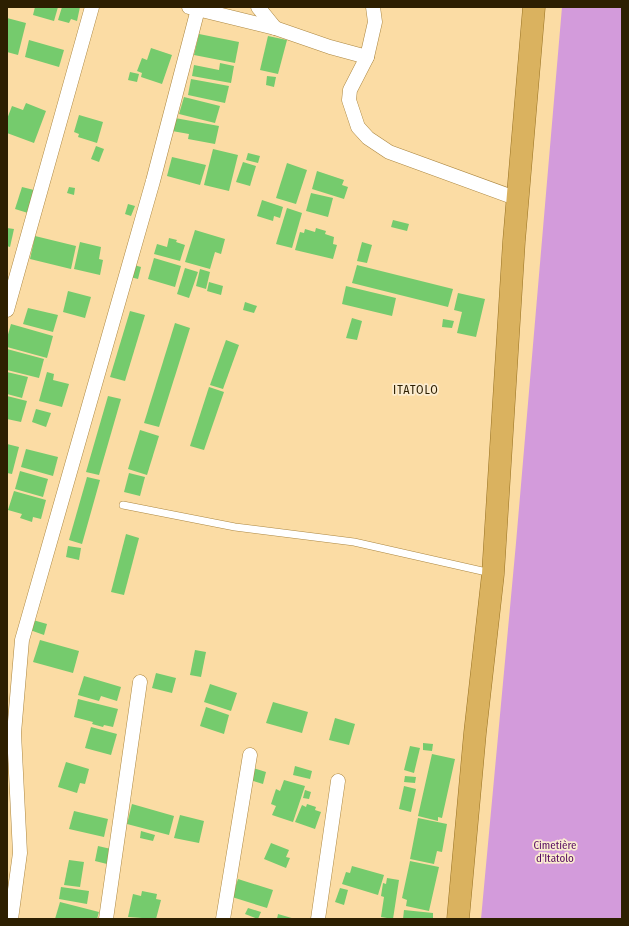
<svg xmlns="http://www.w3.org/2000/svg" width="629" height="926" font-family="'Fira Sans Condensed',sans-serif">
	<style>
		.green { fill: #d39bdb }
		.building { fill: #75cb6d }
		.lines { fill: none; stroke-linecap: round; stroke-linejoin: round }
		.service-casing { stroke: #ac8741; stroke-width: 8 }
		.minor-casing { stroke: #ac8741; stroke-width: 15 }
		.trunk-casing { stroke: #987224; stroke-width: 23 }
		.service { stroke: #fff; stroke-width: 7 }
		.minor { stroke: #fff; stroke-width: 14 }
		.trunk { stroke: #dab25f; stroke-width: 22 }
		.labels { text-anchor: middle; dominant-baseline: central; stroke-width: 3.5; stroke-linejoin: round; paint-order: stroke }
		.park-label { font-size: 11px; fill: #550960; stroke: #fbecd0 }
		.neighbourhood-label { font-size: 12px; letter-spacing: 1px; fill: #2d1f01; stroke: #fbecd0 }
	</style>
	<rect width="100%" height="100%" fill="#fbdca4"/>
	<path class="green" d="M562 7H622V919H481L516 543Z"/>
	<g class="building">
		<path d="M35 7H58L54 21 33 15Z"/>
		<path d="M62 7H80L77 21 71 19 69 23 58 20Z"/>
		<path d="M7 18 26 23 18 55 7 52Z"/>
		<path d="M199 34 239 42 235 63 194 55Z"/>
		<path d="M268 36 287 40 278 74 260 70Z"/>
		<path d="M29 40 64 50 59 67 25 57Z"/>
		<path d="M151 48 172 55 162 84 141 77 142 73 137 71 142 58 147 60Z"/>
		<path d="M220 63 234 66 231 83 192 76 194 65 219 70Z"/>
		<path d="M130 72 139 74 137 82 128 80Z"/>
		<path d="M267 76 276 77 274 87 266 85Z"/>
		<path d="M191 79 229 86 225 103 188 95Z"/>
		<path d="M184 97 220 106 215 123 179 114Z"/>
		<path d="M26 103 46 111 34 143 7 133V119L12 106 23 110Z"/>
		<path d="M79 115 103 122 97 143 78 137 79 134 74 132Z"/>
		<path d="M175 118 219 126 215 144 188 139 189 134 172 131Z"/>
		<path d="M96 146 104 149 99 162 91 159Z"/>
		<path d="M213 149 238 155 229 191 204 185Z"/>
		<path d="M248 153 260 156 258 163 246 160Z"/>
		<path d="M172 157 206 165 200 185 167 176Z"/>
		<path d="M243 162 256 166 250 186 236 182Z"/>
		<path d="M287 163 307 170 296 204 276 198Z"/>
		<path d="M317 171 344 180 342 185 348 187 344 199 312 189Z"/>
		<path d="M22 187 34 190 28 213 15 209Z"/>
		<path d="M69 187 75 188 74 195 67 193Z"/>
		<path d="M311 193 333 198 328 217 306 211Z"/>
		<path d="M262 200 283 207 280 218 274 216 273 221 257 216Z"/>
		<path d="M128 204 135 206 131 216 125 214Z"/>
		<path d="M287 208 302 213 292 248 276 244Z"/>
		<path d="M393 220 409 224 407 231 391 227Z"/>
		<path d="M7 228 14 229 10 247 7 246Z"/>
		<path d="M316 228 326 231 325 234 334 237 333 244 337 245 333 259 295 250 300 232 304 233 305 229 315 232Z"/>
		<path d="M195 230 225 239 221 254 215 252 210 269 185 262Z"/>
		<path d="M35 236 76 246 71 269 30 259Z"/>
		<path d="M169 238 177 240 176 242 185 245 180 261 154 254 157 244 167 247Z"/>
		<path d="M80 242 101 247 99 259 103 260 100 275 74 269Z"/>
		<path d="M362 242 372 245 367 263 357 261Z"/>
		<path d="M154 258 181 266 175 287 148 279Z"/>
		<path d="M134 265 141 267 138 279 130 277Z"/>
		<path d="M357 265 453 289 448 307 352 283Z"/>
		<path d="M185 268 198 272 189 298 177 294Z"/>
		<path d="M200 269 210 272 206 289 196 286Z"/>
		<path d="M209 282 223 286 221 295 207 291Z"/>
		<path d="M346 286 396 298 392 316 342 304Z"/>
		<path d="M68 291 91 297 85 318 63 312Z"/>
		<path d="M458 293 485 299 476 337 457 333 462 312 454 310Z"/>
		<path d="M245 302 257 306 254 313 243 310Z"/>
		<path d="M28 308 58 315 53 332 23 324Z"/>
		<path d="M130 311 145 315 125 381 110 377Z"/>
		<path d="M352 318 362 321 357 340 346 338Z"/>
		<path d="M443 319 454 321 452 328 442 327Z"/>
		<path d="M175 323 190 328 159 427 144 423Z"/>
		<path d="M11 324 53 336 47 358 7 347V338Z"/>
		<path d="M226 340 239 345 223 389 210 385Z"/>
		<path d="M7 349 44 359 39 378 7 370Z"/>
		<path d="M7 372 28 377 22 398 7 394Z"/>
		<path d="M47 372 54 374 53 380 69 384 62 407 39 401Z"/>
		<path d="M209 387 224 392 204 450 190 446Z"/>
		<path d="M7 396 27 401 21 422 7 419Z"/>
		<path d="M108 396 121 399 99 475 86 472Z"/>
		<path d="M36 409 51 413 46 427 32 422Z"/>
		<path d="M140 430 159 436 147 475 128 469Z"/>
		<path d="M7 444 19 447 12 474 7 473Z"/>
		<path d="M26 449 58 457 53 476 21 467Z"/>
		<path d="M20 471 48 479 43 497 15 489Z"/>
		<path d="M129 473 145 477 140 496 124 492Z"/>
		<path d="M87 477 100 480 82 544 69 540Z"/>
		<path d="M14 491 46 500 41 519 33 517 32 522 20 518 22 514 8 510Z"/>
		<path d="M126 534 139 538 124 595 111 592Z"/>
		<path d="M68 546 81 548 79 560 66 557Z"/>
		<path d="M33 620 47 624 44 635 30 630Z"/>
		<path d="M40 640 79 651 73 673 33 662Z"/>
		<path d="M195 650 206 652 201 677 190 675Z"/>
		<path d="M156 673 176 678 172 693 152 688Z"/>
		<path d="M84 676 121 687 117 701 101 696 99 701 78 695Z"/>
		<path d="M210 684 237 693 231 711 204 702Z"/>
		<path d="M78 699 118 709 113 727 104 725 103 727 92 724 93 722 74 717Z"/>
		<path d="M273 702 308 712 302 733 266 723Z"/>
		<path d="M206 707 229 715 224 734 200 726Z"/>
		<path d="M335 718 355 724 349 745 329 740Z"/>
		<path d="M91 727 117 734 111 755 85 748Z"/>
		<path d="M423 743 433 744 432 751 423 750Z"/>
		<path d="M410 746 420 748 414 773 404 770Z"/>
		<path d="M432 754 455 759 442 818 438 817V821L418 816Z"/>
		<path d="M66 762 89 769 85 784 80 783 77 793 58 787Z"/>
		<path d="M295 766 312 771 310 779 293 775Z"/>
		<path d="M253 768 266 772 263 784 250 780Z"/>
		<path d="M405 776 416 777 415 783 404 782Z"/>
		<path d="M284 780 305 786 293 822 272 815 276 806 271 804 276 789 280 791Z"/>
		<path d="M404 786 416 789 411 812 399 809Z"/>
		<path d="M305 790 311 792 309 799 303 798Z"/>
		<path d="M132 804 174 816 169 835 127 824Z"/>
		<path d="M307 804 316 807 315 810 321 812 315 829 295 822 302 805 306 807Z"/>
		<path d="M74 811 108 819 104 837 69 829Z"/>
		<path d="M180 815 204 821 199 843 174 838Z"/>
		<path d="M418 818 447 824 442 852 437 851 434 864 410 859Z"/>
		<path d="M141 831 155 835 153 841 140 838Z"/>
		<path d="M271 843 289 850 286 857 290 858 286 868 264 859Z"/>
		<path d="M98 846 111 849 107 864 95 861Z"/>
		<path d="M69 860 84 862 80 887 64 885Z"/>
		<path d="M410 861 439 867 429 911 406 906 407 900 402 898Z"/>
		<path d="M352 866 384 875 378 895 342 884 346 872 350 873Z"/>
		<path d="M387 878 399 880 393 919 381 917 384 897 381 896 383 883 386 884Z"/>
		<path d="M238 879 273 890 267 908 232 897Z"/>
		<path d="M61 887 89 891 87 904 59 899Z"/>
		<path d="M340 888 348 890 344 905 335 902Z"/>
		<path d="M142 891 157 894 156 899 161 900 156 919 128 917 133 894 141 896Z"/>
		<path d="M60 902 99 912 97 919H55Z"/>
		<path d="M248 908 261 912 258 919 245 914Z"/>
		<path d="M404 910 433 913V919H403Z"/>
		<path d="M278 914 295 919H277Z"/>
	</g>
	<g class="lines">
		<defs>
			<path id="service" d="M123 505 235 527 354 542 491 573"/>
			<g id="minor">
				<path d="M189 7 275 28 330 47 367 57"/>
				<path d="M258 7 275 28"/>
				<path d="M373 7 375 22 367 57 350 90 349 100 358 127 368 138 389 152 518 199"/>
				<path d="M7 310 92 7"/>
				<path d="M11 919 20 853 14 733 22 640 153 181 198 9"/>
				<path d="M106 919 140 682"/>
				<path d="M223 919 250 755"/>
				<path d="M318 919 338 781"/>
			</g>
			<path id="trunk" d="M458 919 475 733 493 574 514 241 534 7"/>
		</defs>
		<use href="#service" class="service-casing"/>
		<use href="#minor" class="minor-casing"/>
		<use href="#trunk" class="trunk-casing"/>
		<use href="#service" class="service"/>
		<use href="#minor" class="minor"/>
		<use href="#trunk" class="trunk"/>
	</g>
	<g class="labels">
		<g class="park-label">
			<text x="555" y="845">Cimetière<tspan x="555" dy="13">d'Itatolo</tspan></text>
		</g>
		<g class="neighbourhood-label">
			<text x="416" y="390">ITATOLO</text>
		</g>
	</g>
	<rect width="629" height="926" fill="none" stroke="#2d1f01" stroke-width="16"/>
</svg>
